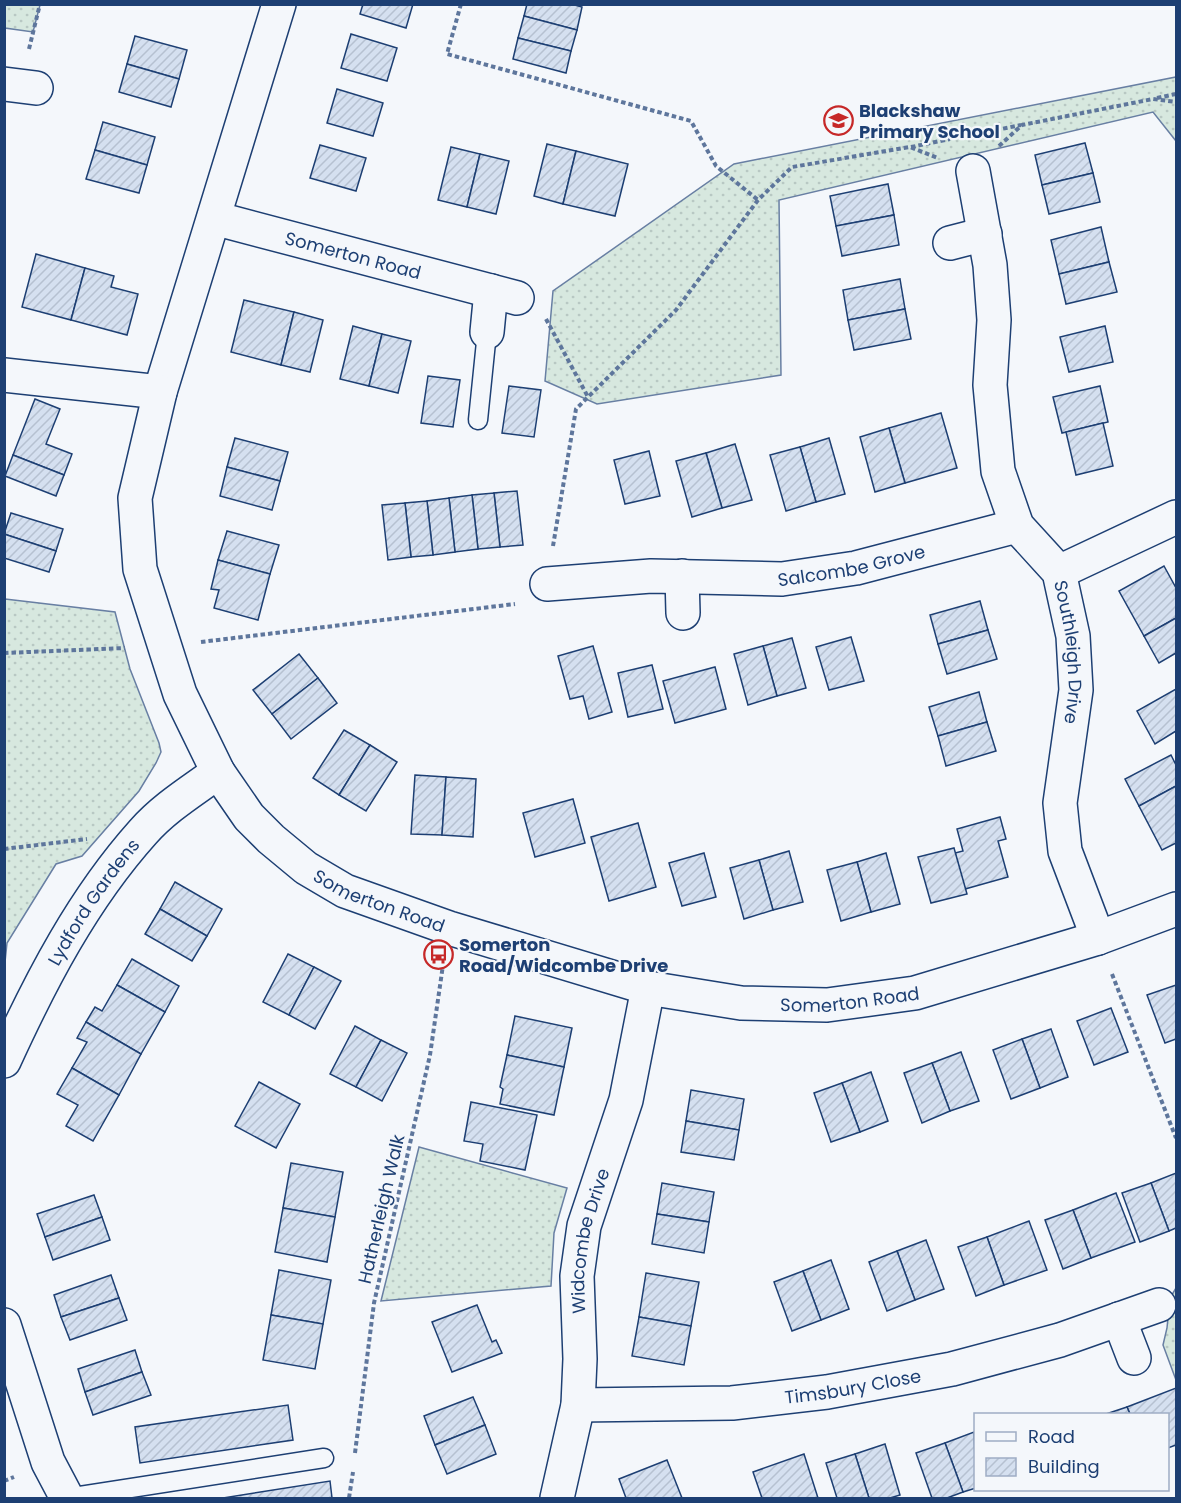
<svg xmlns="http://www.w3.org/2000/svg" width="1181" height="1503" font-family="Poppins,sans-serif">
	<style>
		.grass { fill: url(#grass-dots); stroke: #687fa3; stroke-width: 1.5 }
		.building { fill: url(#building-hatch); stroke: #1d3f73; stroke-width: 1.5 }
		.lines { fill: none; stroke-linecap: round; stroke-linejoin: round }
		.service-casing { stroke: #1d3f73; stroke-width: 21 }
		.minor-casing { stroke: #1d3f73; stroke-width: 36 }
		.path { stroke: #5e769c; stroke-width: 4; stroke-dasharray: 4.5 3; stroke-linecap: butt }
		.service { stroke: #f4f7fb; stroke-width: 18 }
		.minor { stroke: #f4f7fb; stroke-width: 33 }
		.labels { text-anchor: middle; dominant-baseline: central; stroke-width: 4.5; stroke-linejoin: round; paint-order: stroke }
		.poi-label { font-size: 18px; font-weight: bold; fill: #1d3f73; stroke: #f4f7fb; text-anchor: start }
		.street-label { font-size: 18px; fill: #1d3f73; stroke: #f4f7fb }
	</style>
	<defs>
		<pattern id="grass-dots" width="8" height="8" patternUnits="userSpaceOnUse" patternTransform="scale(1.5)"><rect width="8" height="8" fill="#d7e8df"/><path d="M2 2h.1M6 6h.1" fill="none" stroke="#b8c8c3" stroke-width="1.8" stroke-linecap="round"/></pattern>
		<pattern id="building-hatch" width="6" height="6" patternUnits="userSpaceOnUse" patternTransform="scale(1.5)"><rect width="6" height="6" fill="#d5e0f0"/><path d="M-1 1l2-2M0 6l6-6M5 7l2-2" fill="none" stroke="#b6c1d1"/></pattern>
	</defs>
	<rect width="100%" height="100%" fill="#f4f7fb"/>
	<g class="grass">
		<path d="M4 5H40L33 32 5 28Z"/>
		<path d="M1176 77V141L1153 112 779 200 781 375 597 404 545 381 553 291 734 164Z"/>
		<path d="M5 599 115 612 130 669 159 743 161 752 156 763 139 791 82 856 56 864 7 943 5 962Z"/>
		<path d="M419 1147 567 1188 554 1233 551 1286 381 1301Z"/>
		<path d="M1176 1288V1380L1163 1345 1167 1328 1170 1298Z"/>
	</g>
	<g class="building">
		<path d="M363 4H413L406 28 360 14Z"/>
		<path d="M527 4H571L582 7 577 30 524 16Z"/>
		<path d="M524 16 577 30 571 51 518 38Z"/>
		<path d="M351 34 397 48 387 81 341 68Z"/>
		<path d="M135 36 187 50 179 79 127 64Z"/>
		<path d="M518 38 571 51 566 73 513 59Z"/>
		<path d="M127 64 179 79 171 107 119 92Z"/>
		<path d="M337 89 383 103 373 136 327 123Z"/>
		<path d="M103 122 155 137 147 165 95 150Z"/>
		<path d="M1085 143 1093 173 1042 185 1035 155Z"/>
		<path d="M547 144 576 151 563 204 534 196Z"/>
		<path d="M320 145 366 158 356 191 310 178Z"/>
		<path d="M451 147 480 154 467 207 438 200Z"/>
		<path d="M95 150 147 165 139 193 86 179Z"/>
		<path d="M576 151 628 164 615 216 563 204Z"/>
		<path d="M480 154 509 161 496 214 467 207Z"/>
		<path d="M1093 173 1100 202 1049 214 1042 185Z"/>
		<path d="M888 184 894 215 836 226 830 196Z"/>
		<path d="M894 215 899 245 842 256 836 226Z"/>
		<path d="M1101 227 1109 262 1059 274 1051 240Z"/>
		<path d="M36 254 85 268 71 320 22 307Z"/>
		<path d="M1109 262 1117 292 1066 304 1059 274Z"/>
		<path d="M85 268 114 276 111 287 138 294 127 335 71 320Z"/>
		<path d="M900 279 905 309 848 320 843 290Z"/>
		<path d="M244 300 294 312 281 365 231 352Z"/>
		<path d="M905 309 911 339 854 350 848 320Z"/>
		<path d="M294 312 323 320 310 372 281 365Z"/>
		<path d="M353 326 382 334 369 386 340 379Z"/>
		<path d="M1105 326 1113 362 1069 372 1060 337Z"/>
		<path d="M382 334 411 341 398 393 369 386Z"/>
		<path d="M428 376 460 380 453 427 421 423Z"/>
		<path d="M509 386 541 390 534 437 502 433Z"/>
		<path d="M1100 386 1108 422 1062 433 1053 397Z"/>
		<path d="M35 399 60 409 46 444 72 454 64 475 13 455Z"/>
		<path d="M941 413 957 468 905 483 889 428Z"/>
		<path d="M1103 423 1113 466 1076 475 1066 432Z"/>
		<path d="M889 428 905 483 875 492 860 437Z"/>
		<path d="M235 438 288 452 280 481 227 467Z"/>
		<path d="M829 438 845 494 816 502 800 447Z"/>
		<path d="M735 444 752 500 722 508 706 453Z"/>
		<path d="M800 447 816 502 786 511 770 455Z"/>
		<path d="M649 451 660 496 625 504 614 460Z"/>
		<path d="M706 453 722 508 692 517 676 461Z"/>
		<path d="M13 455 64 475 56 496 5 476Z"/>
		<path d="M227 467 280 481 272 510 220 496Z"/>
		<path d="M517 491 523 545 500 547 494 493Z"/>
		<path d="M494 493 500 547 478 549 472 495Z"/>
		<path d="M472 495 478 549 455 552 449 498Z"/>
		<path d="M449 498 455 552 433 555 427 501Z"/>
		<path d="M427 501 433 555 411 557 405 503Z"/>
		<path d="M405 503 411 557 388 560 382 505Z"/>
		<path d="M11 513 63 529 56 551 4 534Z"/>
		<path d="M227 531 279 545 270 574 218 560Z"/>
		<path d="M4 534 56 551 49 572 4 558Z"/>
		<path d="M218 560 270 574 258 620 214 608 219 590 211 589Z"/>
		<path d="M1164 566 1176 588V618L1144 636 1119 591Z"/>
		<path d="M980 601 988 630 938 644 930 615Z"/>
		<path d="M1176 618V653L1159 663 1144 636Z"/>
		<path d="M988 630 997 659 947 674 938 644Z"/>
		<path d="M851 637 864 681 829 690 816 647Z"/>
		<path d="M792 638 806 688 777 696 763 646Z"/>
		<path d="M593 646 612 712 589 719 583 696 570 699 558 656Z"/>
		<path d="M763 646 777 696 748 705 734 654Z"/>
		<path d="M299 654 318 678 272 714 253 690Z"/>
		<path d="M652 665 663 709 628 717 618 673Z"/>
		<path d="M715 667 726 709 675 723 663 681Z"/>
		<path d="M318 678 337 703 291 739 272 714Z"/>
		<path d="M1176 689V731L1155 744 1137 711Z"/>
		<path d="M979 692 987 722 938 736 929 707Z"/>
		<path d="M987 722 996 751 946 766 938 736Z"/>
		<path d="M344 730 370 745 339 795 313 778Z"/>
		<path d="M370 745 397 762 366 811 339 795Z"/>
		<path d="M1171 755 1176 765V786L1139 806 1125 779Z"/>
		<path d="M415 775 446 777 442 835 411 834Z"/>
		<path d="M446 777 476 779 473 837 442 835Z"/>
		<path d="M1176 786V843L1162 850 1139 806Z"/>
		<path d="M573 799 585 843 535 857 523 813Z"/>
		<path d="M1000 817 1006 839 998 841 1008 877 965 889 955 853 963 851 957 829Z"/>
		<path d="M638 823 656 887 609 901 591 837Z"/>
		<path d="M954 848 967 894 931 903 918 857Z"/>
		<path d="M789 851 803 902 773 910 759 860Z"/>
		<path d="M704 853 716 897 682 906 669 863Z"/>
		<path d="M886 853 900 904 871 912 857 862Z"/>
		<path d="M759 860 773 910 744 919 730 868Z"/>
		<path d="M857 862 871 912 841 921 827 870Z"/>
		<path d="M175 882 222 909 207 936 160 909Z"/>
		<path d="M160 909 207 936 192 961 145 934Z"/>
		<path d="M288 954 314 967 289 1015 263 1002Z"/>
		<path d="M132 959 179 986 165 1012 117 985Z"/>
		<path d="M314 967 341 981 315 1029 289 1015Z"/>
		<path d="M117 985 165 1012 141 1054 86 1022 95 1007 102 1011Z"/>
		<path d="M1176 985V1039L1165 1043 1147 995Z"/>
		<path d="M1111 1008 1128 1052 1094 1065 1077 1021Z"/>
		<path d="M515 1016 572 1028 564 1067 507 1055Z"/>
		<path d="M86 1022 141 1054 119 1095 72 1068 87 1042 77 1038Z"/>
		<path d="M355 1026 381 1040 356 1087 330 1074Z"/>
		<path d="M1051 1029 1068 1077 1040 1088 1022 1039Z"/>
		<path d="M1022 1039 1040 1088 1011 1099 993 1050Z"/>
		<path d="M381 1040 407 1053 382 1101 356 1087Z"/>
		<path d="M961 1052 979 1101 950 1111 932 1063Z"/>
		<path d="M507 1055 564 1067 554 1115 500 1104 503 1089 500 1087Z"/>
		<path d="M932 1063 950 1111 922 1123 904 1073Z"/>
		<path d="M72 1068 119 1095 93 1141 66 1126 78 1105 57 1094Z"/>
		<path d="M871 1072 888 1121 860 1132 842 1083Z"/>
		<path d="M259 1082 300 1104 276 1148 235 1126Z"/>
		<path d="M842 1083 860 1132 831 1142 814 1093Z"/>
		<path d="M691 1090 744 1099 739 1130 686 1121Z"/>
		<path d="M471 1102 537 1115 525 1170 480 1161 483 1144 464 1141Z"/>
		<path d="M686 1121 739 1130 734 1160 681 1152Z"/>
		<path d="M291 1163 343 1172 335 1217 283 1208Z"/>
		<path d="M1176 1173V1228L1169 1231 1151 1183Z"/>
		<path d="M662 1183 714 1192 709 1222 657 1214Z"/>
		<path d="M1151 1183 1169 1231 1140 1242 1122 1193Z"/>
		<path d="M1116 1193 1135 1242 1091 1258 1073 1210Z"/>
		<path d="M94 1195 102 1217 45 1237 37 1214Z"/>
		<path d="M283 1208 335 1217 327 1262 275 1252Z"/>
		<path d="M1073 1210 1091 1258 1063 1269 1045 1220Z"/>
		<path d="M657 1214 709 1222 704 1253 652 1244Z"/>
		<path d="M102 1217 110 1240 53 1260 45 1237Z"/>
		<path d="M1029 1221 1047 1270 1004 1285 987 1237Z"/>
		<path d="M987 1237 1004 1285 976 1296 958 1247Z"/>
		<path d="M926 1240 944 1289 915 1300 897 1251Z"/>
		<path d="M897 1251 915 1300 887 1311 869 1262Z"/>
		<path d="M831 1260 849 1309 821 1320 803 1271Z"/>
		<path d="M279 1270 331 1280 323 1324 271 1315Z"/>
		<path d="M803 1271 821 1320 792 1331 774 1282Z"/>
		<path d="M646 1273 699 1282 691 1326 639 1317Z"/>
		<path d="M111 1275 119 1298 61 1317 54 1295Z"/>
		<path d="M119 1298 127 1320 70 1340 61 1317Z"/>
		<path d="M477 1305 492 1342 496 1340 502 1353 452 1372 432 1322Z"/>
		<path d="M271 1315 323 1324 315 1369 263 1360Z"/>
		<path d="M639 1317 691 1326 684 1365 632 1356Z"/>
		<path d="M135 1350 142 1372 85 1392 78 1369Z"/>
		<path d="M142 1372 151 1395 93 1415 85 1392Z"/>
		<path d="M1176 1388V1445L1168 1448V1414H1130L1127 1407Z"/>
		<path d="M473 1397 485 1425 435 1445 424 1416Z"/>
		<path d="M288 1405 293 1440 140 1463 135 1427Z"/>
		<path d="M1127 1407 1130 1414H1106Z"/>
		<path d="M485 1425 496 1454 447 1474 435 1445Z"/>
		<path d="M974 1432 976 1488 963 1492 945 1443Z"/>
		<path d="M945 1443 963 1492 947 1498H932L916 1453Z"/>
		<path d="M885 1444 900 1495 890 1498H869L855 1454Z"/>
		<path d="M804 1454 818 1498H762L753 1472Z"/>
		<path d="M855 1454 869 1498H837L826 1463Z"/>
		<path d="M667 1460 682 1498H626L619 1479Z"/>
		<path d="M330 1481 332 1498H223Z"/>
	</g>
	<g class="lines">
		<defs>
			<g id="service">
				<path d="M478 420 487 332"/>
				<path d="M67 1498 324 1458"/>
			</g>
			<g id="minor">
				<path id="s1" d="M279 4 160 392 135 498 140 569 180 694 218 772 249 817 271 839 306 868 345 891 449 928 648 988 741 1003 827 1005 915 993 1098 938 1176 909"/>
				<path d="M4 84 36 88"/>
				<path id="s2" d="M973 171 990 265 994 320 990 385 998 471 1017 526 1059 572 1073 636 1076 690 1060 803 1065 851 1098 938"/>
				<path id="s3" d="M214 218 517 298"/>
				<path d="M950 243 985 234"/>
				<path d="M487 332 491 291"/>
				<path d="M4 375 160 392"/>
				<path d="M1059 572 1176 517"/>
				<path d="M682 576 683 613"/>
				<path id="s4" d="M547 584 651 576 782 579 856 568 1017 526"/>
				<path id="s5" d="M4 1061C41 980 83 899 143 832 164 808 192 791 218 772"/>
				<path d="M1119 1319 1134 1358"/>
				<path d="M4 1325 48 1462 67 1498"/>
				<path id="s6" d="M578 1405 732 1403 827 1392 952 1369 1060 1340 1159 1305"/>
				<path id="s7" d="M557 1498 578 1405 580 1359 577 1276 584 1226 626 1100 648 988"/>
			</g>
		</defs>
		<use href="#service" class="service-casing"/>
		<use href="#minor" class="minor-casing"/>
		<g class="path">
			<path d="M461 4 447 54 691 121 716 166 758 200"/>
			<path d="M29 49 40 4"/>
			<path d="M1157 98 1176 94"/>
			<path d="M981 133 1021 125"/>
			<path d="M999 146 1022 125 1153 99 1176 102"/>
			<path d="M911 147 950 139"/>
			<path d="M546 319 588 397"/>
			<path d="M553 546 576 409 676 310 758 200 792 167 910 147 938 158"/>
			<path d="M201 642 515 604"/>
			<path d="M4 653 125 648"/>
			<path d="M4 849 87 839"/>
			<path d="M1112 974 1176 1138"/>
			<path d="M355 1453 374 1303 430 1055 443 965"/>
			<path d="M4 1481 14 1477"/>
			<path d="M349 1498 353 1472"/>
		</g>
		<use href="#service" class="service"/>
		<use href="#minor" class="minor"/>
	</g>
	<defs>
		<symbol id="school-ring" viewBox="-11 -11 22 22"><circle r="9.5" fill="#f4f7fb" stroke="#c62828" stroke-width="1.5"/><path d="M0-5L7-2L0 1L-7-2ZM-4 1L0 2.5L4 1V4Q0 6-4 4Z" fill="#c62828"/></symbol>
		<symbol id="bus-ring" viewBox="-11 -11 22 22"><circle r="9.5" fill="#f4f7fb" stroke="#c62828" stroke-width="1.5"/><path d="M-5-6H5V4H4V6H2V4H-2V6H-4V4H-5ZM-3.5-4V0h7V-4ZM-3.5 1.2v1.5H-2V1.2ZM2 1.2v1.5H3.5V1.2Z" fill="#c62828"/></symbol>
	</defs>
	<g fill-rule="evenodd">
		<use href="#school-ring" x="822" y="104" width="33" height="33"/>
		<use href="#bus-ring" x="422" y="938" width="33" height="33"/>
	</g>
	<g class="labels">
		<g class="poi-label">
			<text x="859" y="110">Blackshaw<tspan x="859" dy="21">Primary School</tspan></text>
			<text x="459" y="944">Somerton<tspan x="459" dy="21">Road/Widcombe Drive</tspan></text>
		</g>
		<g class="street-label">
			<text stroke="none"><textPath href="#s3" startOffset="144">Somerton Road</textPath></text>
			<text stroke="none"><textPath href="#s4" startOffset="306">Salcombe Grove</textPath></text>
			<text stroke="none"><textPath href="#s2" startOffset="504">Southleigh Drive</textPath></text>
			<text stroke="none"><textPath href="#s1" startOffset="1016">Somerton Road</textPath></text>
			<text stroke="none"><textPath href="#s5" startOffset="183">Lydford Gardens</textPath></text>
			<text stroke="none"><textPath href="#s1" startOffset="1502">Somerton Road</textPath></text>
			<text transform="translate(381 1209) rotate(-77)">Hatherleigh Walk</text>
			<text stroke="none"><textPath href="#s7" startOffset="261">Widcombe Drive</textPath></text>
			<text stroke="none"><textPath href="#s6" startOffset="276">Timsbury Close</textPath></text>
		</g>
	</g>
	<rect width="1181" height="1503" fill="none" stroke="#1d3f73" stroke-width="12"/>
	<rect x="974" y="1413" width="195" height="78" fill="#f4f7fb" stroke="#9eadc5" stroke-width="1.5"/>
	<rect x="986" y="1432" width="30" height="9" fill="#f4f7fb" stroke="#9eadc5" stroke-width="1.5"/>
	<text x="1028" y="1443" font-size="18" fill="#1d3f73">Road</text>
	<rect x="986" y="1458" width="30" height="18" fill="url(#building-hatch)" stroke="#9eadc5" stroke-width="1.5"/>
	<text x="1028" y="1473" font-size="18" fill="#1d3f73">Building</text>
</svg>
